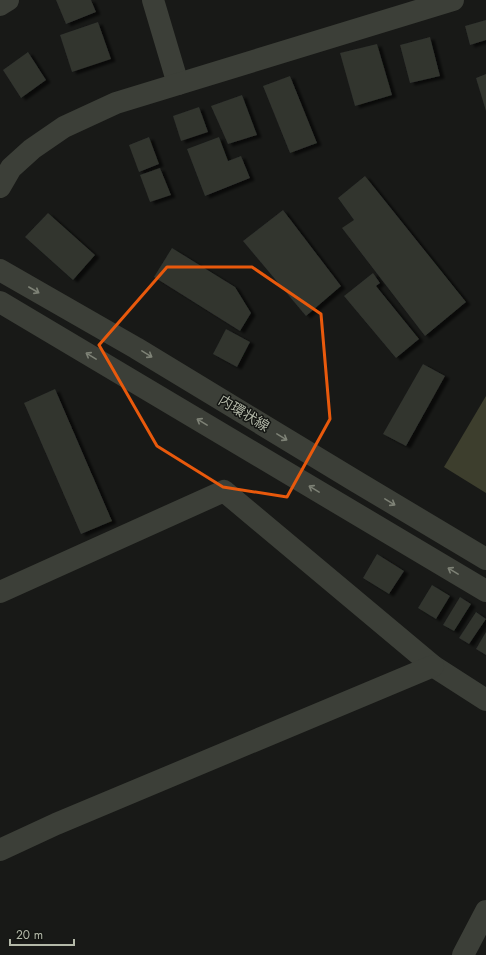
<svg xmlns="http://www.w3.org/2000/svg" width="486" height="955" font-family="Jost,'Noto Sans JP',sans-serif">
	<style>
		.water { fill: #3d3e2d }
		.building { fill: #31342f; filter: url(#shadow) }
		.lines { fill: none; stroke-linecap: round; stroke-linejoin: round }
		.minor { stroke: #3c3f38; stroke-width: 22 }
		.oneway { stroke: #7e8276 }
		.marked { fill: none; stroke: #e8590c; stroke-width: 3; stroke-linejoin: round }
		.labels { text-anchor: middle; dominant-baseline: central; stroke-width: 3; stroke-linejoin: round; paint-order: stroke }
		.street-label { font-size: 14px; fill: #b4b9a9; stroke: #131512 }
	</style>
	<defs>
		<filter id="shadow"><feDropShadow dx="4.5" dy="2.5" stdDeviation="1" flood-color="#0009"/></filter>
	</defs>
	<rect width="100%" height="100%" fill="#181917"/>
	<path class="water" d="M486 396V493L444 467Z"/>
	<g class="building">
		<path d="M56 0H91L96 12 66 24Z"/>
		<path d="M486 20V40L470 45 465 26Z"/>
		<path d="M98 22 111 59 72 72 60 35Z"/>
		<path d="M430 37 440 76 410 83 400 45Z"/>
		<path d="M377 44 392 95 355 106 340 53Z"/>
		<path d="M28 52 46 80 21 98 3 70Z"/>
		<path d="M486 74V111L476 78Z"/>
		<path d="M290 76 317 143 290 153 263 86Z"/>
		<path d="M242 95 257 135 228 144 211 106Z"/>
		<path d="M199 107 208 132 181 141 173 116Z"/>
		<path d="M149 137 159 164 139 172 129 145Z"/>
		<path d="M219 137 228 161 241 156 250 178 205 196 187 149Z"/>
		<path d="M160 168 171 195 150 202 140 175Z"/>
		<path d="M365 176 466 302 425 336 342 228 354 220 338 198Z"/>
		<path d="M283 210 341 286 306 316 243 241Z"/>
		<path d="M48 213 95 255 73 280 25 237Z"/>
		<path d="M172 248 235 287 251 313 240 331 154 277Z"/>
		<path d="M373 273 380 283 376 286 419 339 396 358 344 296Z"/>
		<path d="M226 329 250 342 237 367 213 354Z"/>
		<path d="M423 364 445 376 406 446 383 434Z"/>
		<path d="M55 389 112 521 81 534 24 403Z"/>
		<path d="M377 554 404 571 389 594 363 578Z"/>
		<path d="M432 585 450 596 436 619 418 608Z"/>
		<path d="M460 597 471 604 454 631 443 625Z"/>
		<path d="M476 612 486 619 469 644 459 638Z"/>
		<path d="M486 632V655L476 649Z"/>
	</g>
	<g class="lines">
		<g class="minor">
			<path d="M153 0 178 84"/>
			<path d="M0 5 8 0"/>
			<path d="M0 187 11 168 32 149 64 127 116 103 453 0"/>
			<path d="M0 270 136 348 357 482 486 559"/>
			<path d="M0 302 486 591"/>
			<path d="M0 592 224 491 433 666 486 700"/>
			<path d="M0 850 56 824 433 666"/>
			<path d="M463 955 486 911"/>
		</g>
	</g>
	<defs><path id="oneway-shaft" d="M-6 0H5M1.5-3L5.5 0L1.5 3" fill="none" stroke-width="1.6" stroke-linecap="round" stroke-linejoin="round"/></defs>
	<g class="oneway">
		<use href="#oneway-shaft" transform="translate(34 290) rotate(30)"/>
		<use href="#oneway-shaft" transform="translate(147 354) rotate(31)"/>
		<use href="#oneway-shaft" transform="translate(91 356) rotate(-149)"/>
		<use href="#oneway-shaft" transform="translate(202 422) rotate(-149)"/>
		<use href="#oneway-shaft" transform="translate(282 437) rotate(31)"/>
		<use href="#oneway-shaft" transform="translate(314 489) rotate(-149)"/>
		<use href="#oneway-shaft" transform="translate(390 502) rotate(31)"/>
		<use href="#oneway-shaft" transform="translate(453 571) rotate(-149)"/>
	</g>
	<path class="marked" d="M167 267H252L321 314 330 419 287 497 223 487 157 446 99 345Z"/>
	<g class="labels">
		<g class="street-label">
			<text transform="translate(244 413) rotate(31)">内環状線</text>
		</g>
	</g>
	<path d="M10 939v6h64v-6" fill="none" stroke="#b4b9a9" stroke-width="2"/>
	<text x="16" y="939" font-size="12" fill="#b4b9a9" stroke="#131512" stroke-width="3" paint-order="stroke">20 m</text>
</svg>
